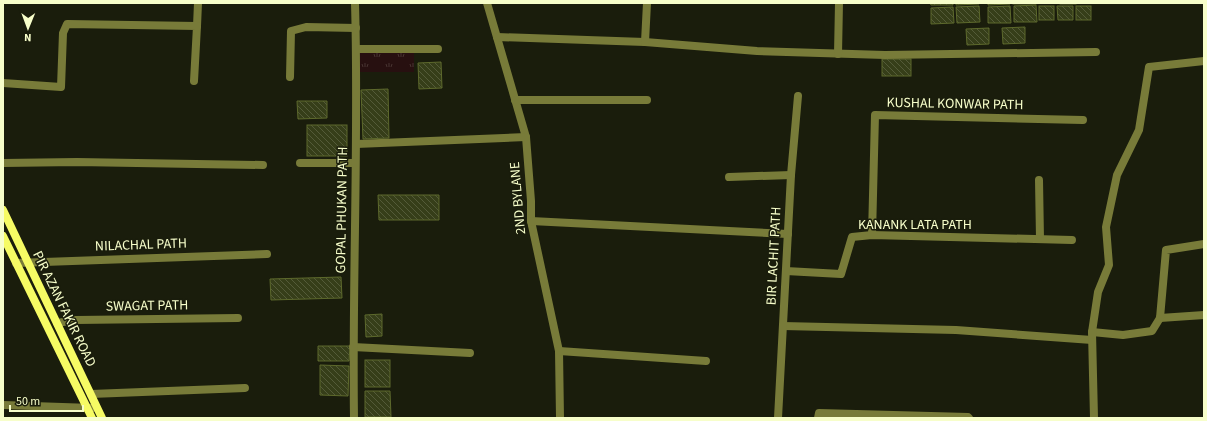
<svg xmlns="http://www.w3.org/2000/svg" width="1207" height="421" font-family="'Source Sans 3',sans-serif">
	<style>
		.grass { fill: url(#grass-tufts) }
		.building { fill: url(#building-back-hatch); stroke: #5d692c }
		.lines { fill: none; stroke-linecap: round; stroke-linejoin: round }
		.street { stroke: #787b39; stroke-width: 8 }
		.secondary { stroke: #f6fb64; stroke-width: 8 }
		.labels { text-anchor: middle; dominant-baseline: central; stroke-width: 3; stroke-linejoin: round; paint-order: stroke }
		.street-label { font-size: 14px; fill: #f7feca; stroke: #1a1d0c }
	</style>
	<defs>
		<pattern id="grass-tufts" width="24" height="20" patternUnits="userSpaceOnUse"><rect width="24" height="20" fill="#271010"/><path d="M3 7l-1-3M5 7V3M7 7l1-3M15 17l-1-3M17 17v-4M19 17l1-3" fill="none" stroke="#473431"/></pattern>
		<pattern id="building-back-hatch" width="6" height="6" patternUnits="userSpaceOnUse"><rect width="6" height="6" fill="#363e19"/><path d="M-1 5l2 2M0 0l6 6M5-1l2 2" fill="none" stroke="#545b39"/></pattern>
	</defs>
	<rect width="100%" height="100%" fill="#1a1d0c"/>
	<rect class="grass" x="360" y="52" width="54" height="20"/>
	<g class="building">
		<path d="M930 3H953V5H931Z"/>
		<path d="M956 3H979V4L956 5Z"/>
		<path d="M988 3H1010V4L988 5Z"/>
		<rect x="1013" y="3" width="23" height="1"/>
		<rect x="1060" y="3" width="16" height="1"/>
		<path d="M1036 5 1037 22H1014V6Z"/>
		<path d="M979 6 980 22 957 23 956 7Z"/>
		<path d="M1010 6 1011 23H988V7Z"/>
		<rect x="1039" y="6" width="15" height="14"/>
		<path d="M1057 6H1073V20H1058Z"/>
		<rect x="1076" y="6" width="15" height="14"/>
		<path d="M953 7 954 23 931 24V8Z"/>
		<path d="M1025 27V43L1003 44 1002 28Z"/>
		<path d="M989 28V44L967 45 966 29Z"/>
		<rect x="882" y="59" width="29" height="17"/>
		<path d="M441 62 442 88 419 89 418 63Z"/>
		<path d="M388 89 389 138 363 139 361 90Z"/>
		<path d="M297 101H327V118L298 119Z"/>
		<rect x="307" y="125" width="40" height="31"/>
		<path d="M378 195H439V220H379Z"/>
		<path d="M341 277 342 298 271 300 270 279Z"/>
		<path d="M382 314V336L366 337 365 315Z"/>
		<path d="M318 346H350L349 361H318Z"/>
		<rect x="365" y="360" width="25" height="27"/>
		<path d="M320 365 349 366 348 396 320 395Z"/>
		<path d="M365 391H390L391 417H365Z"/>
	</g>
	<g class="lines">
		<g class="street">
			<path d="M487 3 526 137 531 201V221L559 351 560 418"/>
			<path d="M197 26 198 3"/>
			<path d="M497 37 645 42 757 51 885 55 1096 52"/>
			<path d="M645 42 647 3"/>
			<path d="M357 49H438"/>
			<path d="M838 54 839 3"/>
			<path d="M290 77 291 31 306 27 356 28"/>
			<path d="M3 83 61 87 63 33 67 24 197 26 194 81"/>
			<path d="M515 100H647"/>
			<path d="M356 144 526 137"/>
			<path d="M3 163 77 162 263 165"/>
			<path d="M300 163H355"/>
			<path d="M729 177 791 175"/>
			<path d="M1039 180 1040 239"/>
			<path d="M531 221 788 234"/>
			<path d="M872 235 875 115 1083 120"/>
			<path d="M16 263 267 254"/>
			<path d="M786 271 841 274 852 237 872 235 1072 240"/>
			<path d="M1160 318 1204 315"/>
			<path d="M57 323 76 320 238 318"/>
			<path d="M783 326 956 330 1092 340"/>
			<path d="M1092 332 1123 335 1152 331 1160 318 1166 250 1204 244"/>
			<path d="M353 347 470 353"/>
			<path d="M559 351 706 361"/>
			<path d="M91 394 245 388"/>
			<path d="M3 405 92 408"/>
			<path d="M354 418C352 280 359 141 355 3"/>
			<path d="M778 418 791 175 798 96"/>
			<path d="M818 418 819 413 968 417 969 418"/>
			<path d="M1094 418 1092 332 1098 292 1109 265 1106 227 1117 175 1139 130 1149 67 1204 61"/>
		</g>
		<g class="secondary">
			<path d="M3 210 102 418"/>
			<path d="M3 236 92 418"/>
		</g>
	</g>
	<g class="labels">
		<g class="street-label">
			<text transform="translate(955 104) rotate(1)">KUSHAL KONWAR PATH</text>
			<text transform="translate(518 198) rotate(-95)">2ND BYLANE</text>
			<text transform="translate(342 210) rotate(-89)">GOPAL PHUKAN PATH</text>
			<text x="915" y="225">KANANK LATA PATH</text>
			<text transform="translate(141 245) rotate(-2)">NILACHAL PATH</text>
			<text transform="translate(774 256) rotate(-87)">BIR LACHIT PATH</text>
			<text transform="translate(147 306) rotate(-1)">SWAGAT PATH</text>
			<text transform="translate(64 309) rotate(64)">PIR AZAN FAKIR ROAD</text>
		</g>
	</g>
	<rect width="1207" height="421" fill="none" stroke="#f7feca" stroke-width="8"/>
	<g transform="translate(28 28) rotate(181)" stroke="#1a1d0c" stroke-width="3" paint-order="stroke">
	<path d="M0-3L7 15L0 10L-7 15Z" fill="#f7feca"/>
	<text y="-6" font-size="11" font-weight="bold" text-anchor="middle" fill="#f7feca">N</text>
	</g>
	<path d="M10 405v6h73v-6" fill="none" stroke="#f7feca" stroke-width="2"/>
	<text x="16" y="405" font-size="12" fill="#f7feca" stroke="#1a1d0c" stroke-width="3" paint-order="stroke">50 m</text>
</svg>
